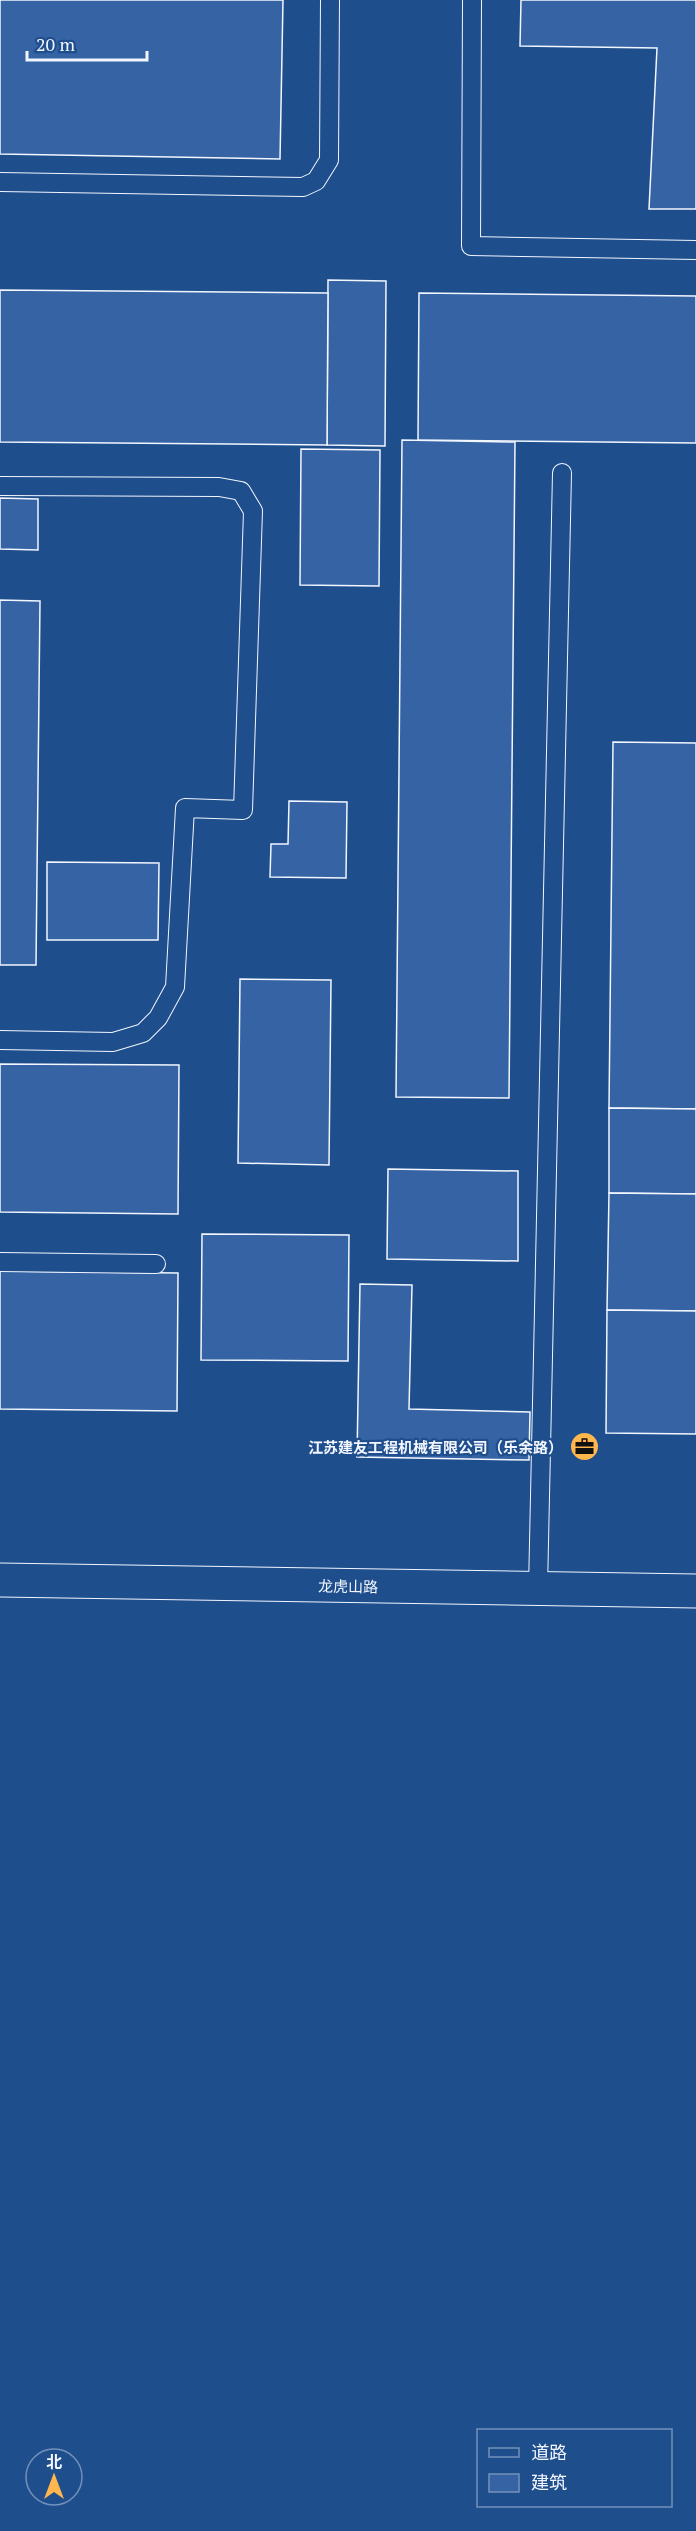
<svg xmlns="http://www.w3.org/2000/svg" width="696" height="2531" font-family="'PT Serif','Noto Sans SC',serif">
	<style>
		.building { fill: #3563a3; stroke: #f2f6ff; stroke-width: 1.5 }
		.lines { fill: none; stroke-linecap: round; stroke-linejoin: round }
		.service-casing { stroke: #f2f6ff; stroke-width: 20 }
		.tertiary-casing { stroke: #f2f6ff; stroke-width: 35 }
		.service { stroke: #1f4e8c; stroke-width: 18 }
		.tertiary { stroke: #1f4e8c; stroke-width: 33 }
		.labels { text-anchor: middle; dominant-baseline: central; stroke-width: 4.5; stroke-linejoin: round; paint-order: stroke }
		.poi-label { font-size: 15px; font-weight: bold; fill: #f2f6ff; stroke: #1f4e8c; text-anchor: end }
		.street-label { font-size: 15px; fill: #f2f6ff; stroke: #1f4e8c }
	</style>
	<rect width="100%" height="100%" fill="#1f4e8c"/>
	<g class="building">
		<path d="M0 0H283L280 159 0 154Z"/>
		<path d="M521 0H696V209H649L657 48 520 46Z"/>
		<path d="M328 280 386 281 385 446 327 445Z"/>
		<path d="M0 290 328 293 327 445 0 442Z"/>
		<path d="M419 293 696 296V443L418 440Z"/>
		<path d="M402 440 515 442 509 1098 396 1097Z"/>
		<path d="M301 449 380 450 379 586 300 585Z"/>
		<path d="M0 498 38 499V550L0 549Z"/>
		<path d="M0 600 40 601 36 965H0Z"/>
		<path d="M613 742 696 743V1109L609 1108Z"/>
		<path d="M289 801 347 802 346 878 270 877 271 844H288Z"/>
		<path d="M47 862 159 863 158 940H47Z"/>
		<path d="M240 979 331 980 329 1165 238 1163Z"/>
		<path d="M0 1064 179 1065 178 1214 0 1212Z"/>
		<path d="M609 1108 696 1109V1194L609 1193Z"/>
		<path d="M388 1169 518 1171V1261L387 1259Z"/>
		<path d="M609 1193 696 1194V1311L607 1310Z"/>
		<path d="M202 1234 349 1235 348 1361 201 1360Z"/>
		<path d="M0 1271 178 1273 177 1411 0 1409Z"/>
		<path d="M360 1284 412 1285 409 1409 530 1412 529 1460 357 1457Z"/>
		<path d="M607 1310 696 1311V1434L606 1433Z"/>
	</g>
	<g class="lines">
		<defs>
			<g id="service">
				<path d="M472 0 471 246 696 250"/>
				<path d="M0 182 303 187 316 181 329 160 330 0"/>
				<path d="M0 486 219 487 241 491 253 511 243 810 185 808 175 987 158 1018 143 1033 113 1042 0 1040"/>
				<path d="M0 1262 156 1264"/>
				<path d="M538 1589 562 473"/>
			</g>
			<path id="tertiary" d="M0 1580 696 1591"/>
		</defs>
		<use href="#service" class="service-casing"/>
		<use href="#tertiary" class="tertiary-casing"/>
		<use href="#service" class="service"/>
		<use href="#tertiary" class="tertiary"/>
	</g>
	<defs>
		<symbol id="office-disc" viewBox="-11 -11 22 22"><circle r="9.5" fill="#ffb74d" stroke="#1f4e8c"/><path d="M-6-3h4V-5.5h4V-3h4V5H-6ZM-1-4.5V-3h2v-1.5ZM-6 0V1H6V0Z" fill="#111"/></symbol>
	</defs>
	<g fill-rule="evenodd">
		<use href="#office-disc" x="568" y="1430" width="33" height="33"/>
	</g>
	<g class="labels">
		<g class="poi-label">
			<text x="563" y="1447">江苏建友工程机械有限公司（乐余路）</text>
		</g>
		<g class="street-label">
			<text transform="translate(348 1586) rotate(1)">龙虎山路</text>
		</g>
	</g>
	<rect x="477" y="2429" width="195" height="78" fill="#1f4e8c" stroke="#7391ba" stroke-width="1.5"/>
	<rect x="489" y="2448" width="30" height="9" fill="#1f4e8c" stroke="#7391ba" stroke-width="1.5"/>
	<text x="531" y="2459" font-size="18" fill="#f2f6ff">道路</text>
	<rect x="489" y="2474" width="30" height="18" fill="#3563a3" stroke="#7391ba" stroke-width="1.5"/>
	<text x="531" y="2489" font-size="18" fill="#f2f6ff">建筑</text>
	<g transform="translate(54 2477)"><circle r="28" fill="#1f4e8c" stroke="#7391ba" stroke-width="1.5"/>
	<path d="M0-4.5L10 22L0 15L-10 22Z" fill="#ffb74d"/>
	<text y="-9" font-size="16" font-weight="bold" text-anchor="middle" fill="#f2f6ff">北</text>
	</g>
	<path d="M27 51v9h120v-9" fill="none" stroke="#f2f6ff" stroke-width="3"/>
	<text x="36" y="51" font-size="18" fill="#f2f6ff" stroke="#1f4e8c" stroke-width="4.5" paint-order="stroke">20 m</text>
</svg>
